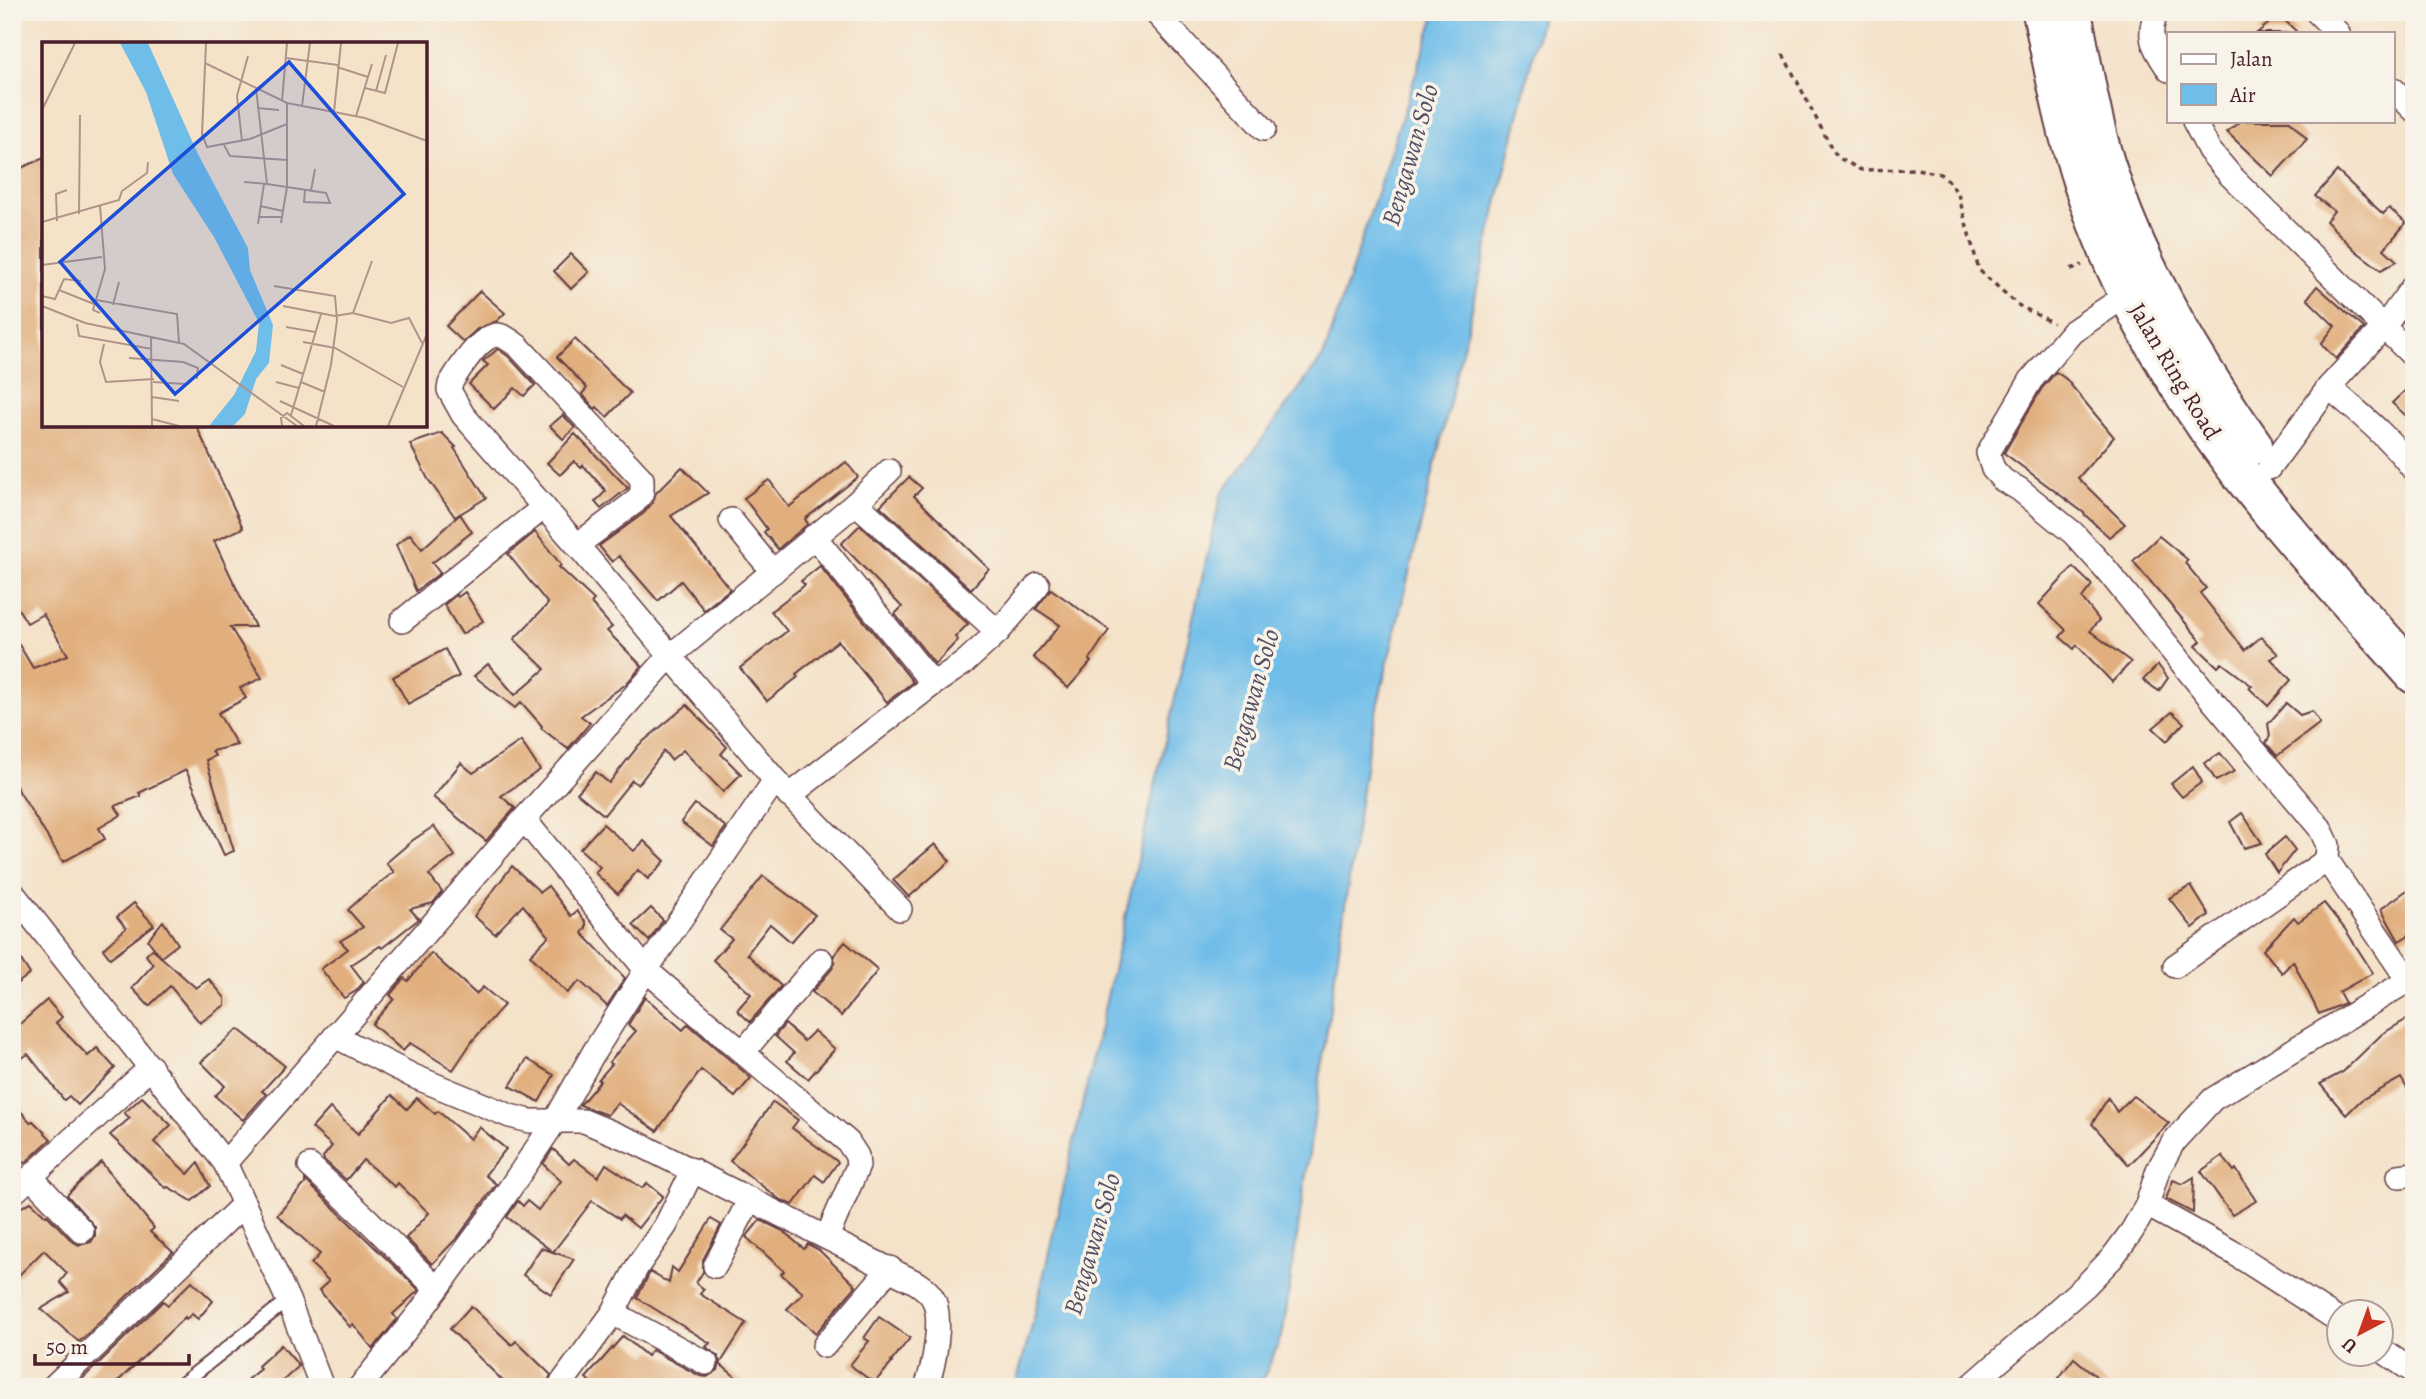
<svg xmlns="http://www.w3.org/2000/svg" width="2426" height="1399" font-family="Alegreya,serif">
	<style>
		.water { fill: #6fbde9; stroke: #5c6e8a; stroke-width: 2 }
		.building { fill: #e1ae7d }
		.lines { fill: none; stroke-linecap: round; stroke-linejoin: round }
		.service-casing { stroke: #643c43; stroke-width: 16 }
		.minor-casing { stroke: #643c43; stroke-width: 26 }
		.trunk-casing { stroke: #643c43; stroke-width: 42 }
		.path { stroke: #643c43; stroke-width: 3.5; stroke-dasharray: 5 5; stroke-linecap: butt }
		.service { stroke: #fff; stroke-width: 12 }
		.minor { stroke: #fff; stroke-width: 23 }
		.trunk { stroke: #fff; stroke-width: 38 }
		.labels { text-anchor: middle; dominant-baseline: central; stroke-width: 7; stroke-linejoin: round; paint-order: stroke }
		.street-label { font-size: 24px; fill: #4a1f2b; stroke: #f7f3e8 }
		.water-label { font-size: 26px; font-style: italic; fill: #554e64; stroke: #f7f3e8 }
		.inset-road { fill: none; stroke: #b0948a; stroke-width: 2 }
		.view { fill: #1d4ed8; fill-opacity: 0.15; stroke: #1d4ed8; stroke-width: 3.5 }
		.inset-edge { fill: none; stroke: #4a1f2b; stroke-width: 3.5 }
	</style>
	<rect width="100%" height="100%" fill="#f7f3e8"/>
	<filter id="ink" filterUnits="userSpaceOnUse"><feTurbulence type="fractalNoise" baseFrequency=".0143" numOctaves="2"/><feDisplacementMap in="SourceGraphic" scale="14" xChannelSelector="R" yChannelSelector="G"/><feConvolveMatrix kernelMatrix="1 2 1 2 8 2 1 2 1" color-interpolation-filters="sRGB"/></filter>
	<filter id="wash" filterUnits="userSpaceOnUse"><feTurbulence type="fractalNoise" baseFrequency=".00686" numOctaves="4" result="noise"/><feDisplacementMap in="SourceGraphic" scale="28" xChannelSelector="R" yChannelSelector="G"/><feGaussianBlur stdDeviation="1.57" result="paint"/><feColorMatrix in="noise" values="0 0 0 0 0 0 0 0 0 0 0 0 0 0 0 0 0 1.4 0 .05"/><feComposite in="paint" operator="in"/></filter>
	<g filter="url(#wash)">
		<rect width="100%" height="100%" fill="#f4e2c9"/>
		<path class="water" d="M1436 12H1543L1369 741 1283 1332 1260 1387H1015L1033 1322 1221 495 1324 355Z"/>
		<g id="blocks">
			<g class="building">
				<path d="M2279 15 2298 33H2257Z"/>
				<path d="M2240 121H2290L2307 139 2273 176 2227 132Z"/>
				<path d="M44 158V425H196L243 528 214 541 255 627H230L262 678 240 688 246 698 218 713 237 745 212 751 215 756 206 760 234 851 224 855 186 770 139 793 141 796 115 806 121 815 99 828 105 839 63 862 12 780V633L33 668 68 655 43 614 27 623 12 599V172Z"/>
				<path d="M2337 171 2383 214 2389 208 2406 223 2384 249 2397 261 2381 270 2356 251 2326 221 2334 211 2315 196Z"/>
				<path d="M571 254 589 272 571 289 554 271Z"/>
				<path d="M2317 286 2364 328 2336 359 2321 344 2335 326 2307 299Z"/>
				<path d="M480 291 505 313 497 321 477 329 463 342 446 326Z"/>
				<path d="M575 339 630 393 607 417 597 407 595 409 582 394 587 388 557 357Z"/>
				<path d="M498 349 509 357 535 385 524 396 515 388 494 409 469 384 488 365 483 361Z"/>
				<path d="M2056 372 2066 379 2114 437 2078 478 2125 524 2109 537 2084 514V513L2004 453 2042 388Z"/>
				<path d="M2414 382V423L2392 403Z"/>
				<path d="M563 415 575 428 563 439 550 426Z"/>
				<path d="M442 433 456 447 454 448 486 498 455 517 428 479 410 444Z"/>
				<path d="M575 434 628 488 601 509 595 502 606 491 583 465 581 468 574 461 560 475 547 463Z"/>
				<path d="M846 462 858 477 805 519 808 524 778 549 764 532 767 529 744 498 769 480 789 507Z"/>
				<path d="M682 467 708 493 671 516 730 589 704 610 681 581 658 601 619 556 612 562 599 546 644 513 653 502 656 493Z"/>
				<path d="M909 477 922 488 914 496 989 569 971 589 880 506Z"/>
				<path d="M460 514 472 532 432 563 440 573 416 591 396 545 410 534 422 549Z"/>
				<path d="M860 525 968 624 955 637 958 640 935 664 895 614 902 607 841 544Z"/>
				<path d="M535 532 561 565 559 567 594 600 591 603 612 627 607 631 642 666 626 684 581 716 590 723 568 749 541 728 542 726 521 702 515 708 474 676 488 664 515 695 545 669 514 639 548 604 508 554Z"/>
				<path d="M2159 536 2188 560 2185 563 2206 588 2200 593 2245 650 2261 637 2278 654 2271 659 2291 680 2268 706 2249 688 2252 686 2222 663 2218 667 2196 646 2201 641 2133 561Z"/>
				<path d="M820 566 913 682 887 702 838 641 796 674 798 677 767 701 740 668 787 631 771 611 805 585 801 581Z"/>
				<path d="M2073 567 2092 585 2082 598 2099 620 2090 631 2131 662 2112 682 2077 645 2074 649 2060 637 2066 630 2039 604Z"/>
				<path d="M1051 589 1109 630 1089 660 1091 662 1068 688 1033 657 1060 625 1036 609Z"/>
				<path d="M465 592 483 621 462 634 444 605 456 595 458 597Z"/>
				<path d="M445 649 459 676 408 704 393 677Z"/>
				<path d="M2158 665 2168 678 2159 691 2143 680Z"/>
				<path d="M2286 703 2300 715 2312 711 2320 723 2277 756 2266 743 2270 736 2268 724Z"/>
				<path d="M687 705 727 747 721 754 741 774 723 792 683 750 671 760 664 751 638 785 632 780 604 815 577 793 596 772 609 783 639 745Z"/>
				<path d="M2172 712 2184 723 2167 741 2153 728Z"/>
				<path d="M521 741 540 770 501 796 515 808 486 841 433 797 461 763 473 773Z"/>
				<path d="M2220 753 2235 771 2216 781 2205 763Z"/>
				<path d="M2193 766 2202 782 2182 797 2171 784Z"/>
				<path d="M695 804 726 827 713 846 681 822Z"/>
				<path d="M2242 813 2262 843 2244 848 2230 822Z"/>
				<path d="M603 824 634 851 644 841 665 861 648 879 638 870 618 894 595 873 600 867 580 849Z"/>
				<path d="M434 826 455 856 429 875 442 892 433 903 410 909 419 919 400 934 382 948 380 946 351 965 364 982 356 991 344 998 321 969 348 949 340 941 363 927 348 910 363 896 394 872 386 863 413 840Z"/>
				<path d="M2285 837 2295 850 2277 873 2265 854Z"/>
				<path d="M935 844 950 861 909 897 893 880Z"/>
				<path d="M512 866 540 892 548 886 571 916 577 911 586 922V928L582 933 625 978 607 1006 580 981 567 993 530 955 549 936 523 905 495 934 474 916Z"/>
				<path d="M763 876 815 915 791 942 770 924 747 954 781 986 750 1022 737 1010 751 994 713 960 732 939 720 930Z"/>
				<path d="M2414 885V932L2399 941 2381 909Z"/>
				<path d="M2191 886 2209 915 2193 928 2169 898Z"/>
				<path d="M134 903 154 925 110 958 103 949 126 928 117 917Z"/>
				<path d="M2324 903 2345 929 2373 973 2339 992 2345 1003 2319 1014 2293 961 2282 973 2263 950 2294 917 2298 922Z"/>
				<path d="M651 908 663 920 649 941 633 925Z"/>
				<path d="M163 921 178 944 161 957 148 940Z"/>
				<path d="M845 942 878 970 841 1016 812 992 832 969 835 963 834 955Z"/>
				<path d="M12 946 30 974 12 987Z"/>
				<path d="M152 949 196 988 209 979 225 998V1005L200 1023 170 986 149 1006 132 988 153 965 146 955Z"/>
				<path d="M431 953 476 994 483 987 504 1005 473 1040 453 1070 410 1043 403 1051 372 1024 394 999 390 995 404 978 408 981Z"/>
				<path d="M645 997 683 1030 688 1024 751 1078 735 1097 701 1070 657 1131 617 1103 607 1115 580 1105 600 1081 598 1080 612 1064 609 1062 636 1031 628 1025Z"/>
				<path d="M47 1000 62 1017 56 1023 88 1056 97 1048 115 1068 78 1105 69 1096 64 1100 28 1054 12 1065V1031Z"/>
				<path d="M2414 1015V1100L2401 1078 2361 1100 2346 1115 2320 1084 2343 1072 2382 1034Z"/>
				<path d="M785 1024 804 1041 814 1031 835 1049 808 1079 787 1061 794 1053 775 1036Z"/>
				<path d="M238 1029 285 1066 262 1091 266 1094 243 1120 215 1096 225 1086 201 1062Z"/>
				<path d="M527 1059 554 1075 539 1102 510 1086Z"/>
				<path d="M392 1095 407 1109 417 1098 435 1114 438 1111 470 1139 479 1127 506 1149 485 1175 496 1184 458 1237 432 1264 406 1238 429 1213 398 1183 395 1187 363 1160 346 1180 324 1160 323 1157 332 1146 312 1128 330 1108 358 1134Z"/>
				<path d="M2133 1096 2169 1123 2129 1165 2092 1124 2108 1098 2117 1112Z"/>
				<path d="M142 1097 171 1125 154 1142 188 1174 198 1163 210 1186 192 1201 168 1187 166 1188 110 1135 130 1118 124 1113Z"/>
				<path d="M12 1101 30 1122 33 1121 51 1139 25 1163 12 1150Z"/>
				<path d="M773 1102 798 1120 792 1128 838 1162 824 1182 815 1175 793 1205 779 1199 730 1161Z"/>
				<path d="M553 1149 569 1164 574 1159 598 1177 606 1164 642 1188 647 1183 663 1196 638 1228 622 1215 620 1219 592 1201 553 1252 507 1217 518 1201 523 1206 527 1201 538 1210 561 1181 543 1164Z"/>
				<path d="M2222 1156 2234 1171 2236 1169 2256 1201 2232 1215 2201 1171Z"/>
				<path d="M101 1162 154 1228 150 1232 173 1252 79 1342 41 1309 69 1292 60 1282 67 1273 44 1250 12 1282V1212L31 1202 46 1216 47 1215 72 1241 79 1245 91 1242 95 1236V1227L67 1195Z"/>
				<path d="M2194 1177 2193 1213 2166 1199 2173 1180 2183 1184Z"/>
				<path d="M305 1180 419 1290 393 1314 397 1319 373 1349 353 1324 350 1327 319 1290 329 1281 311 1264 320 1254 277 1215 305 1184Z"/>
				<path d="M711 1219 721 1225 703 1260V1272L696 1283 704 1289 700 1294 746 1323 720 1364 748 1387H595L586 1378 623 1336 647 1356 652 1350 700 1376 707 1377 718 1370 720 1363 718 1356 706 1347 710 1343 637 1298 650 1272 669 1283 672 1267 678 1272Z"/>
				<path d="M760 1220 783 1231 804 1249 808 1244 819 1250 856 1286 816 1333 787 1309 803 1293 781 1274 784 1271 746 1237Z"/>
				<path d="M541 1248 574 1259 551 1294 523 1275Z"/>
				<path d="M192 1281 213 1301 198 1319 192 1314 186 1319 185 1317 112 1387H74L163 1301 168 1305Z"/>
				<path d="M471 1306 512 1345 516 1341 551 1375 545 1387H509L450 1329Z"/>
				<path d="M879 1317 910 1338 891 1362 892 1363 874 1383 850 1365 869 1341 864 1338Z"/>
				<path d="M281 1345 299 1366 276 1387H238L260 1369 258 1366Z"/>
				<path d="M2074 1358 2109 1387H2071L2059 1378Z"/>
			</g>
		</g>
	</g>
	<g filter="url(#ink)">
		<use href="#blocks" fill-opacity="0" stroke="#643c43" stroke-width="2"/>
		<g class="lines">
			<defs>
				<path id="service" d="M178 1387 288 1300"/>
				<g id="minor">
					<path d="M1155 12 1264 129"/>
					<path d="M2157 12C2145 37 2155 49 2169 70"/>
					<path d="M2317 12 2338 33"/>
					<path d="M2393 89 2414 110"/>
					<path d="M2194 121 2209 150 2231 176 2414 357"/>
					<path d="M2128 294 2072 332 2031 380 1988 453 1993 469 2003 480 2019 489 2073 533 2105 568 2207 694 2320 828 2328 845 2327 860 2408 980"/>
					<path d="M2329 387C2359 413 2390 438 2414 470"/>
					<path d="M2269 468 2329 387 2383 328 2414 285"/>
					<path d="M856 503 998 632"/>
					<path d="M731 520 773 572"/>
					<path d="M814 536 933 684"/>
					<path d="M577 545 635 502 642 493V479L518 346C512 342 506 336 498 335 480 335 458 371 450 384L449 390 463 415 577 545 775 780 900 909"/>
					<path d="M402 621 544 507"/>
					<path d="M789 796 933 684 964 663 998 632 1038 585"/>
					<path d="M524 819 646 970 848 1142 857 1156 858 1166 827 1237"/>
					<path d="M12 892 225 1163 288 1300 322 1387"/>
					<path d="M2175 966 2327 860"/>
					<path d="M335 1036 413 1076 510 1116 530 1121H584L637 1143 915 1282C921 1286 928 1290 932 1297 944 1315 934 1367 926 1387"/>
					<path d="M744 1051 821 960"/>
					<path d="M225 1163 524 819 669 657 856 503 889 471"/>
					<path d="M310 1166 366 1218 437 1289"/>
					<path d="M2399 1176 2414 1174"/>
					<path d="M31 1177 82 1231"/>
					<path d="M12 1194 151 1067"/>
					<path d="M2147 1205 2234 1253 2338 1320"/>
					<path d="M715 1266 750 1199"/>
					<path d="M613 1313 706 1363"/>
					<path d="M824 1346 890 1268"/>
					<path d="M2380 1349 2414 1372"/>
					<path d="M53 1387 244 1204"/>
					<path d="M360 1387 421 1311 498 1206 555 1121 594 1052 646 970 775 780"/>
					<path d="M559 1387 613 1313 637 1267 666 1225 693 1170"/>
					<path d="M1970 1387 2086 1285 2112 1258 2132 1231 2147 1205 2158 1170 2174 1141 2213 1099 2414 977"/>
				</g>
				<g id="trunk">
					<path d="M2042 12C2054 71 2065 130 2084 187 2116 283 2168 376 2228 457 2285 533 2351 603 2414 674"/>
					<path d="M2072 12C2082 62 2090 114 2105 163 2136 264 2192 359 2253 445"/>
				</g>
			</defs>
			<use href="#service" class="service-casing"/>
			<use href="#minor" class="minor-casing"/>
			<use href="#trunk" class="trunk-casing"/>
			<g class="path">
				<path d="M1783 54 1833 151 1841 159 1861 170 1917 169 1940 174 1948 180 1958 194 1979 270 2018 305 2053 323"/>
				<path d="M2071 269 2082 265"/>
			</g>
			<use href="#service" class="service"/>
			<use href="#minor" class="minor"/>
			<use href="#trunk" class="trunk"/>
		</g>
	</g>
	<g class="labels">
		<g class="street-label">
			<text transform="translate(2175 371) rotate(59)">Jalan Ring Road</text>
		</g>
		<g class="water-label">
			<text transform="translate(1410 155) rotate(-74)">Bengawan Solo</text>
			<text transform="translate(1251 700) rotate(-74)">Bengawan Solo</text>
			<text transform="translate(1092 1244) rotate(-74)">Bengawan Solo</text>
		</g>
	</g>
	<g transform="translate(42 42)">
		<rect width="385" height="385" fill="#f4e2c9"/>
		<path d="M78 1H106L156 112 206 206 208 228 231 283 227 321 214 337 203 372 191 384H167L192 353 214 309 217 281 172 195 131 132 104 50Z" fill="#6fbde9"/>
		<path class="inset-road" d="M164 1 160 92 165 105 208 97 245 82M244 16 296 23M163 21 245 61 323 76 385 99M295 25 326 35M214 46 225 142M323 46 343 51 356 1M334 49 344 13M240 59 245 1M260 64 268 1M215 66 237 68M0 68 33 1M292 70 299 1M314 74 330 22M200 99 195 54 206 14M182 103 188 114 245 118M202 140 225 142 284 151 288 161 262 160 263 148M269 149 273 127M58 164 63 227 51 268 58 271M218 164 241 169M37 172 38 73M216 175H240M15 179 14 152 25 148M0 180 77 158 80 149 105 131 106 120M239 181 245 145V61M216 182 222 142M0 223 60 215M232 244 293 254 295 278 289 323 274 384M17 248 22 237 39 239M0 254 13 257 17 248 52 262M54 258 135 272 137 300M71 263 77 240M0 264 43 281 142 302 255 384M241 264 293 274 311 271 349 281 367 276 380 301M311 271 330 219M35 282 37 294 110 307M244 285 273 290M109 295 110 384M261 300 293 306 361 345M62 302 58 320 64 340 112 337M87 316 141 320 156 326 155 337M239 323 261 332M111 340 143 342M234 340 257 346M259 340 283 350M110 355 137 359M238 359 292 384M249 373 279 272M110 377 137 384M240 384 239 376 245 371 262 384M346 384 385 292"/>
		<path class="view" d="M247 20 362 152 133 352 18 220Z"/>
		<rect width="385" height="385" class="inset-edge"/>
	</g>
	<rect width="2426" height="1399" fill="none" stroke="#f7f3e8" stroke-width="42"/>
	<rect x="2167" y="32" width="228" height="91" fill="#f7f3e8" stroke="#b29e9c" stroke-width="2"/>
	<rect x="2181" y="54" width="35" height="10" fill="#ffffff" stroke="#b29e9c" stroke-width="2"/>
	<text x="2230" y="66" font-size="21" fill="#4a1f2b">Jalan</text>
	<rect x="2181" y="84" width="35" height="21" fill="#6fbde9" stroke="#b29e9c" stroke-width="2"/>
	<text x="2230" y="102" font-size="21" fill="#4a1f2b">Air</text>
	<g transform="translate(2360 1333) rotate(221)"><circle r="33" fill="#f7f3e8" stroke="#b29e9c" stroke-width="2"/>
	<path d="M0-5L12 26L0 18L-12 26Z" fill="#c8321e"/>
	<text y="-10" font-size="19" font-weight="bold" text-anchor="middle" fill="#4a1f2b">U</text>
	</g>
	<path d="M35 1354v10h154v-10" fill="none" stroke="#4a1f2b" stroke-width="3.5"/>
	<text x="46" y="1354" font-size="21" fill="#4a1f2b" stroke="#f7f3e8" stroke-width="5" paint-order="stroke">50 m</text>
</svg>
